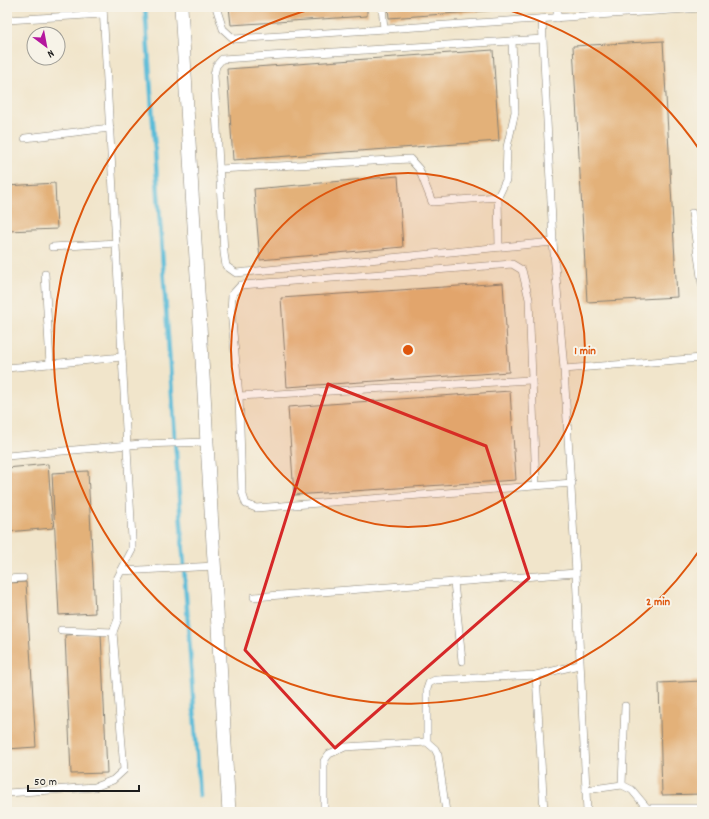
<svg xmlns="http://www.w3.org/2000/svg" width="709" height="819" font-family="Dekko,sans-serif">
	<style>
		.lines { fill: none; stroke-linecap: round; stroke-linejoin: round }
		.stream { stroke: #59bbd8; stroke-width: 4.5 }
		.building { fill: #e3b179 }
		.lane-casing { stroke: #868074; stroke-width: 8 }
		.street-casing { stroke: #868074; stroke-width: 14 }
		.lane { stroke: #fff; stroke-width: 7 }
		.street { stroke: #fff; stroke-width: 13 }
		.marked { fill: none; stroke: #d62828; stroke-width: 3; stroke-linejoin: round }
		.ring { fill: none; stroke: #de560d; stroke-width: 2 }
		.centre { fill: #de560d; stroke: #f7f3e8; stroke-width: 2 }
		.ring-label { font-size: 12px; text-anchor: middle; font-weight: bold; fill: #de560d; stroke: #f7f3e8; stroke-width: 4; stroke-linejoin: round; paint-order: stroke }
	</style>
	<rect width="100%" height="100%" fill="#f7f3e8"/>
	<filter id="ink" filterUnits="userSpaceOnUse"><feTurbulence type="fractalNoise" baseFrequency=".025" numOctaves="2"/><feDisplacementMap in="SourceGraphic" scale="8" xChannelSelector="R" yChannelSelector="G"/><feConvolveMatrix kernelMatrix="1 2 1 2 8 2 1 2 1" color-interpolation-filters="sRGB"/></filter>
	<filter id="wash" filterUnits="userSpaceOnUse"><feTurbulence type="fractalNoise" baseFrequency=".012" numOctaves="4" result="noise"/><feDisplacementMap in="SourceGraphic" scale="16" xChannelSelector="R" yChannelSelector="G"/><feGaussianBlur stdDeviation="0.9" result="paint"/><feColorMatrix in="noise" values="0 0 0 0 0 0 0 0 0 0 0 0 0 0 0 0 0 1.4 0 .05"/><feComposite in="paint" operator="in"/></filter>
	<g filter="url(#wash)">
		<rect width="100%" height="100%" fill="#f1e5cb"/>
		<g class="lines">
			<path class="stream" d="M145 7 200 796"/>
		</g>
		<g id="blocks">
			<g class="building">
				<path d="M229 7H367V16L231 25Z"/>
				<path d="M388 7H526V8L389 18Z"/>
				<path d="M663 41 677 297 587 302 573 46Z"/>
				<path d="M493 50 499 141 233 160 227 69Z"/>
				<path d="M398 176 403 247 260 260 254 189Z"/>
				<path d="M55 183 57 229 7 231V186Z"/>
				<path d="M503 283 509 372 287 387 281 298Z"/>
				<path d="M510 391 516 480 294 495 288 407Z"/>
				<path d="M48 464 53 528 7 532V468Z"/>
				<path d="M88 471 95 613 59 615 52 473Z"/>
				<path d="M26 582 36 747 7 749V583Z"/>
				<path d="M101 633 107 773 71 774 65 635Z"/>
				<path d="M702 681V794L662 795 659 683Z"/>
			</g>
		</g>
	</g>
	<g filter="url(#ink)">
		<use href="#blocks" fill-opacity="0" stroke="#868074" stroke-width="1"/>
		<g class="lines">
			<defs>
				<g id="lane">
					<path d="M103 7 132 539V550L121 571"/>
					<path d="M216 7 223 29 234 39 702 8"/>
					<path d="M382 7 384 29"/>
					<path d="M557 7V18"/>
					<path d="M542 19 553 242 564 369"/>
					<path d="M7 20 103 14"/>
					<path d="M543 39 222 59 216 66 214 75 224 253 226 266 236 273 553 242"/>
					<path d="M25 138 110 128"/>
					<path d="M219 169 410 159 419 169 432 202 498 197 499 247"/>
					<path d="M498 197 506 180 507 147 515 112 512 41"/>
					<path d="M692 213 702 284"/>
					<path d="M52 247 116 243"/>
					<path d="M45 274 50 364"/>
					<path d="M7 368 122 357"/>
					<path d="M239 396 531 380"/>
					<path d="M7 456 141 444 208 442"/>
					<path d="M536 486 529 299 522 270 512 264 241 285 232 295 231 311 239 396 242 492 246 504 256 508 572 483"/>
					<path d="M7 579 23 578"/>
					<path d="M454 582 462 661"/>
					<path d="M254 597 576 573"/>
					<path d="M61 630 113 632 118 619 117 579 121 571 215 566"/>
					<path d="M536 675 544 812"/>
					<path d="M622 785 625 706"/>
					<path d="M586 790 622 785 632 790 647 808H702"/>
					<path d="M7 793 95 787 113 780 124 770 113 632"/>
					<path d="M324 812V761L329 754 345 747 427 742"/>
					<path d="M446 812 438 755 435 749 427 742V689L429 683 435 680 536 675 579 665"/>
					<path d="M587 812 576 573 564 369 702 358"/>
				</g>
				<path id="street" d="M181 7 229 812"/>
			</defs>
			<use href="#lane" class="lane-casing"/>
			<use href="#street" class="street-casing"/>
			<use href="#lane" class="lane"/>
			<use href="#street" class="street"/>
		</g>
	</g>
	<path class="marked" d="M328 384 486 446 529 578 335 748 245 650Z"/>
	<circle cx="408" cy="350" r="177" fill="#de560d" fill-opacity=".12"/>
	<g class="ring">
		<circle cx="408" cy="350" r="177"/>
		<path d="M701 548A354 354 0 1 1 319 7M497 7A354 354 0 0 1 701 152"/>
	</g>
	<circle cx="408" cy="350" r="6" class="centre"/>
	<g class="ring-label">
		<text x="585" y="354">1 min</text>
		<text x="658" y="605">2 min</text>
	</g>
	<rect width="709" height="819" fill="none" stroke="#f7f3e8" stroke-width="24"/>
	<g transform="translate(46 46) rotate(148)"><circle r="19" fill="#f7f3e8" stroke="#9f9d96"/>
	<path d="M0-3L7 15L0 10L-7 15Z" fill="#b5179e"/>
	<text y="-6" font-size="11" font-weight="bold" text-anchor="middle" fill="#1c1c1c">N</text>
	</g>
	<path d="M28 785v6h111v-6" fill="none" stroke="#1c1c1c" stroke-width="2"/>
	<text x="34" y="785" font-size="12" fill="#1c1c1c" stroke="#f7f3e8" stroke-width="3" paint-order="stroke">50 m</text>
</svg>
